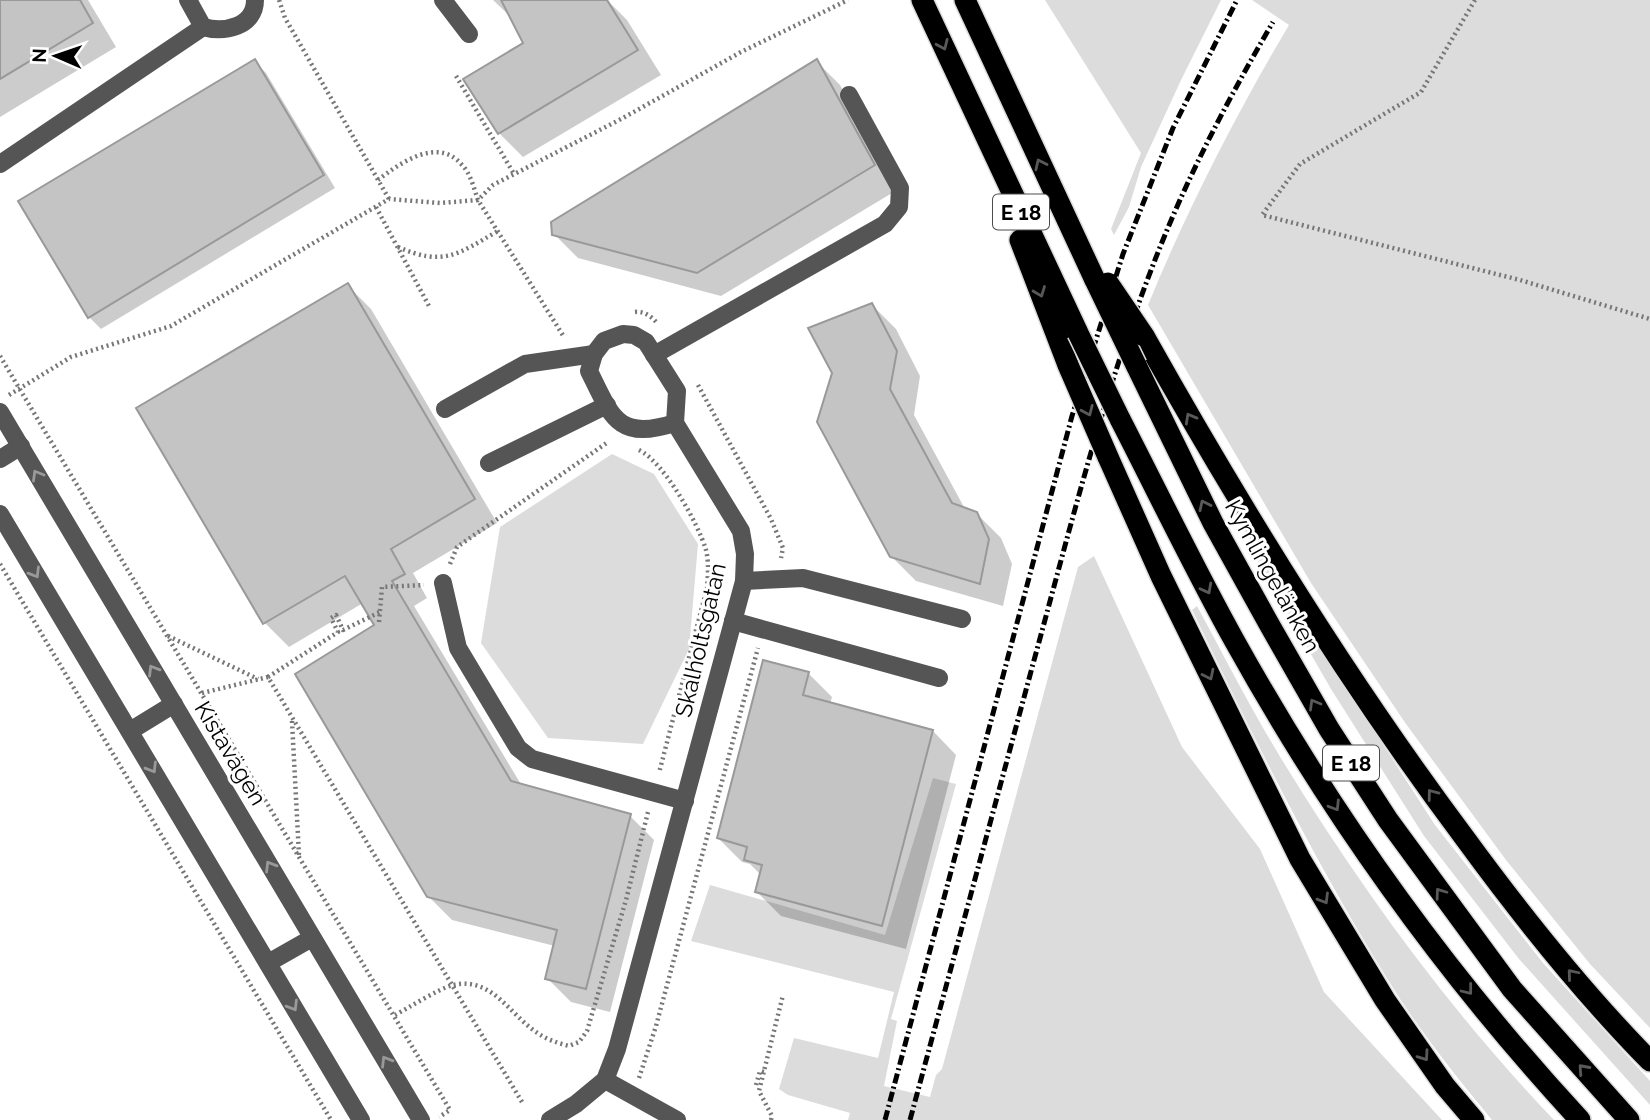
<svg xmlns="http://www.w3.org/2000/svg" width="1650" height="1120" font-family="Raleway,sans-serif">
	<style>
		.green { fill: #dcdcdc }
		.shadow { fill: #0003 }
		.building { fill: #c4c4c4; stroke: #999; stroke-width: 2 }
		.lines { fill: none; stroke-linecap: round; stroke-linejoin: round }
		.highway-casing { stroke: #dbdbdb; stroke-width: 24 }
		.path { stroke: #777; stroke-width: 4.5; stroke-dasharray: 2 3.5; stroke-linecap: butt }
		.minor { stroke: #555; stroke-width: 18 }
		.highway { stroke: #000; stroke-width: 21 }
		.rail { stroke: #000; stroke-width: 5; stroke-dasharray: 10 3.5 2 3.5; stroke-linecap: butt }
		.highway-bridge-casing { stroke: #dbdbdb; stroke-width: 24; stroke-linecap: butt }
		.highway-bridge { stroke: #000; stroke-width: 21 }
		.oneway { stroke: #595959 }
		.oneway2 { stroke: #999 }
		.labels { text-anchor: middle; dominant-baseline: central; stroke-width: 6; stroke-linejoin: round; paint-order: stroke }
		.shield { fill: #fff; stroke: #4c4c4c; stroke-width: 2 }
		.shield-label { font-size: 21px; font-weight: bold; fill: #000 }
		.street-label { font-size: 23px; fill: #000; stroke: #fff }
	</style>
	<rect width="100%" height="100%" fill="#fff"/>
	<g class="green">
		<path d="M1045 0H1221L1181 80 1141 167 1129 207 1114 235 1111 229 1141 153Z"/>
		<path d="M1252 0H1650V1028L1590 964 1506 860 1406 724 1311 583 1148 305C1187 210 1236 114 1289 25Z"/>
		<path d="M612 454 654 474 698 544 689 649 643 744 548 738 481 643 500 527Z"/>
		<path d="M1094 556 1182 747 1260 849 1324 992 1442 1120H848L850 1113 788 1095 779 1089 794 1038 878 1058 894 992 691 941 710 885 885 935 933 778 956 784 891 1019 897 1021 884 1086 930 1097 936 1075 942 1069 1078 567Z"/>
		<path d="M1261 556 1435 825 1543 963 1650 1081V1105L1519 959 1424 836 1331 689 1256 559Z"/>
		<path d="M1197 606C1224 656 1250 707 1279 755 1359 886 1448 1009 1554 1120H1492C1455 1075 1418 1029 1388 980 1314 861 1253 736 1192 610Z"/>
	</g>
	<g class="shadow">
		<path d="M0 0H88L116 47 0 117Z"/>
		<path d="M493 0H607L627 20 661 75 523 157 499 133 525 44 513 19Z"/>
		<path d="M254 61 266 73 335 188 101 329 89 317Z"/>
		<path d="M816 61 840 85 897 190 721 296 578 258 554 234Z"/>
		<path d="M347 285 371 309 497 523 413 573 427 598 414 606 522 786 630 816 654 840 610 1012 571 1002 547 978 555 946 452 920 428 896 377 626 363 603 289 647 265 623 138 409Z"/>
		<path d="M872 305 896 329 920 376 914 415 965 509 976 513 1001 538 1012 564 1003 606 916 581 891 556Z"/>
		<path d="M808 673 832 697 830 704 933 731 956 755 906 949 781 916 757 892 761 875 750 864 742 862 718 838Z"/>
	</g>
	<g class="building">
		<path d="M0 0H80L93 23 0 79Z"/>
		<path d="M501 0H607L638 50 498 134 463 79 523 43Z"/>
		<path d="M255 59 324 175 88 318 18 201Z"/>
		<path d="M817 59 875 165 697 273 552 235 551 222Z"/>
		<path d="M348 283 475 499 391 549 405 574 392 581 511 781 631 814 586 989 545 979 557 930 427 897 295 674 374 625 345 576 263 624 136 408Z"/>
		<path d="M872 303 897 351 890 389 952 503 977 512 989 539 980 584 890 557 817 422 832 373 808 328Z"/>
		<path d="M763 660 809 672 803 695 933 730 882 926 755 892 762 865 744 860 747 847 717 838Z"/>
	</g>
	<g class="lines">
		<defs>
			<g id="highway">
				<path d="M922 0 1078 333"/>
				<path d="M965 0 1095 280"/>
				<path d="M1020 240 1068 365"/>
				<path d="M1144 336C1241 509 1345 678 1464 837 1521 915 1582 992 1650 1061"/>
				<path d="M1136 365 1213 523 1269 624 1329 729 1388 820 1512 989 1629 1120"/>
				<path d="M1120 419C1158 493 1194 568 1234 640 1330 813 1446 975 1580 1120"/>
				<path d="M1108 457 1161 576 1300 859 1385 1000 1445 1086 1474 1120"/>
			</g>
		</defs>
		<use href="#highway" class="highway-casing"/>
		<g class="path">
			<path d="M279 0 285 18 389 199"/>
			<path d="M1475 0 1421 92 1300 164 1262 215 1520 280 1650 319"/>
			<path d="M456 76 514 174"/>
			<path d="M378 180C400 163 438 136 462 165 471 174 474 189 478 200L564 337"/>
			<path d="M376 207 429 306"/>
			<path d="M398 247C444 267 458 254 498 231"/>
			<path d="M635 312C644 311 651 316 657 323"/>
			<path d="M0 356 450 1110 439 1117"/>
			<path d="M698 385 771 519 783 548 781 558"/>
			<path d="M9 395 71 357 171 326 389 199 440 203 478 200 493 185 623 118 741 52 848 0"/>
			<path d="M639 450C664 462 698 523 706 550 709 562 708 575 707 588L659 773"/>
			<path d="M0 564 331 1120"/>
			<path d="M450 564 457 547 608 442"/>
			<path d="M379 622 382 587 424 585"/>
			<path d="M168 636 258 679"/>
			<path d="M268 677 338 632 331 618 336 615 343 630 380 612"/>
			<path d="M202 693 268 677 522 1102"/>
			<path d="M292 721 299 855"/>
			<path d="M395 1015C410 1007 438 989 453 985 493 976 510 1016 539 1034 548 1040 558 1043 569 1046L579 1042 587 1031 626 900 648 812"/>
			<path d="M639 1078 656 1026 758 648"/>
			<path d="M756 1085 760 1071 764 1072"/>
			<path d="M771 1120 772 1116 759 1091 783 995"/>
		</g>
		<g class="minor">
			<path d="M188 0 203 27C224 33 255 27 255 0"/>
			<path d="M443 0 469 34"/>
			<path d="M0 164 203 27"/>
			<path d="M654 355 885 224 899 207 900 188 849 95"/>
			<path d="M445 409 525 364 594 354"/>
			<path d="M0 412 421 1120"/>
			<path d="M0 459 21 446"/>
			<path d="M489 463 607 405"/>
			<path d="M0 514 361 1120"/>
			<path d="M744 581 803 578 962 619"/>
			<path d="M443 583 458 648 518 748 532 759 685 801"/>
			<path d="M733 621 939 678"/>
			<path d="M130 731 174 704"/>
			<path d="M268 963 312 938"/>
			<path d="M605 1080 677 1120"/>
			<path d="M550 1120 576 1104 605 1080 617 1049 744 581 745 554 741 531 675 423 677 391 646 342 634 335 623 334 604 341 594 354 589 371C612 418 618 441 675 423"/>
		</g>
		<use href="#highway" class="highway"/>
		<g class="rail">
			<path d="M885 1120 1072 416 1123 254 1173 128 1237 0"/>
			<path d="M910 1120C951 968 992 816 1033 664 1073 518 1109 370 1167 230 1197 158 1234 89 1273 22"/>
		</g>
		<defs>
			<g id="highway-bridge">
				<path d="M1095 280 1136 365"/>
				<path d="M1108 283 1144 336"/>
				<path d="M1078 333 1120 419"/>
				<path d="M1068 365 1108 457"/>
			</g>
		</defs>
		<use href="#highway-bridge" class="highway-bridge-casing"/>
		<use href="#highway-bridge" class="highway-bridge"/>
	</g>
	<defs><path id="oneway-chevron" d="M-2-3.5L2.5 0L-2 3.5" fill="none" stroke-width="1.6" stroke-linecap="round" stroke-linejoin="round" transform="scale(1.75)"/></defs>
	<g class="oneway">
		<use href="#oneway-chevron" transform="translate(943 45) rotate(66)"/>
		<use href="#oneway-chevron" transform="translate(1040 164) rotate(-115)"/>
		<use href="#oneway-chevron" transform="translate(1040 292) rotate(69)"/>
		<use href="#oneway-chevron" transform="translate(1088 411) rotate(66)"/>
		<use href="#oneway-chevron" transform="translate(1190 418) rotate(-119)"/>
		<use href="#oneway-chevron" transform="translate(1204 505) rotate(-116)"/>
		<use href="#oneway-chevron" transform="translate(1207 589) rotate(62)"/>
		<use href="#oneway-chevron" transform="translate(1209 675) rotate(64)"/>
		<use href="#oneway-chevron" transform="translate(1314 704) rotate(-120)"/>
		<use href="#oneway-chevron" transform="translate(1432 794) rotate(-127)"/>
		<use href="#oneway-chevron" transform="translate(1335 806) rotate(58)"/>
		<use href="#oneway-chevron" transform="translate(1440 893) rotate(-126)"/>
		<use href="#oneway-chevron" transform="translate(1324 899) rotate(59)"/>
		<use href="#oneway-chevron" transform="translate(1572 974) rotate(-130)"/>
		<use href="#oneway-chevron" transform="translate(1468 990) rotate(52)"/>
		<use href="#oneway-chevron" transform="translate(1424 1056) rotate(55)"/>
		<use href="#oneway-chevron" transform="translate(1583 1069) rotate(-132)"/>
	</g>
	<g class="oneway2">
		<use href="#oneway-chevron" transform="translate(37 475) rotate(-120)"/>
		<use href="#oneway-chevron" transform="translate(35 573) rotate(59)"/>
		<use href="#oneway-chevron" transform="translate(153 670) rotate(-121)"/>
		<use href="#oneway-chevron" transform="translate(152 768) rotate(59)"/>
		<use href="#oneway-chevron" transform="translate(270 866) rotate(-121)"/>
		<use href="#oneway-chevron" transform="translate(293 1006) rotate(59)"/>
		<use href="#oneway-chevron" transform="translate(386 1061) rotate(-121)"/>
	</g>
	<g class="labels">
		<g class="shield">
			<rect x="993" y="194.5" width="56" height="35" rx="5"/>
			<rect x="1323" y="745.5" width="56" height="35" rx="5"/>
		</g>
		<g class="shield-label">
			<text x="1021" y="212">E 18</text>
			<text x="1351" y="763">E 18</text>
		</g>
		<g class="street-label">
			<text transform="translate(1273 576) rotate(61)">Kymlingelänken</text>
			<text transform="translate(700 640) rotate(-77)">Skalholtsgatan</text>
			<text transform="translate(231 753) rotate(59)">Kistavägen</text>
		</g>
	</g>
	<g transform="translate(56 56) rotate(272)" stroke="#ffffff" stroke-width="5" paint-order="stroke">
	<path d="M0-5L12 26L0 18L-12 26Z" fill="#000000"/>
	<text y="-10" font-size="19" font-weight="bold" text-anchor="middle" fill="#000000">N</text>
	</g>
</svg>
